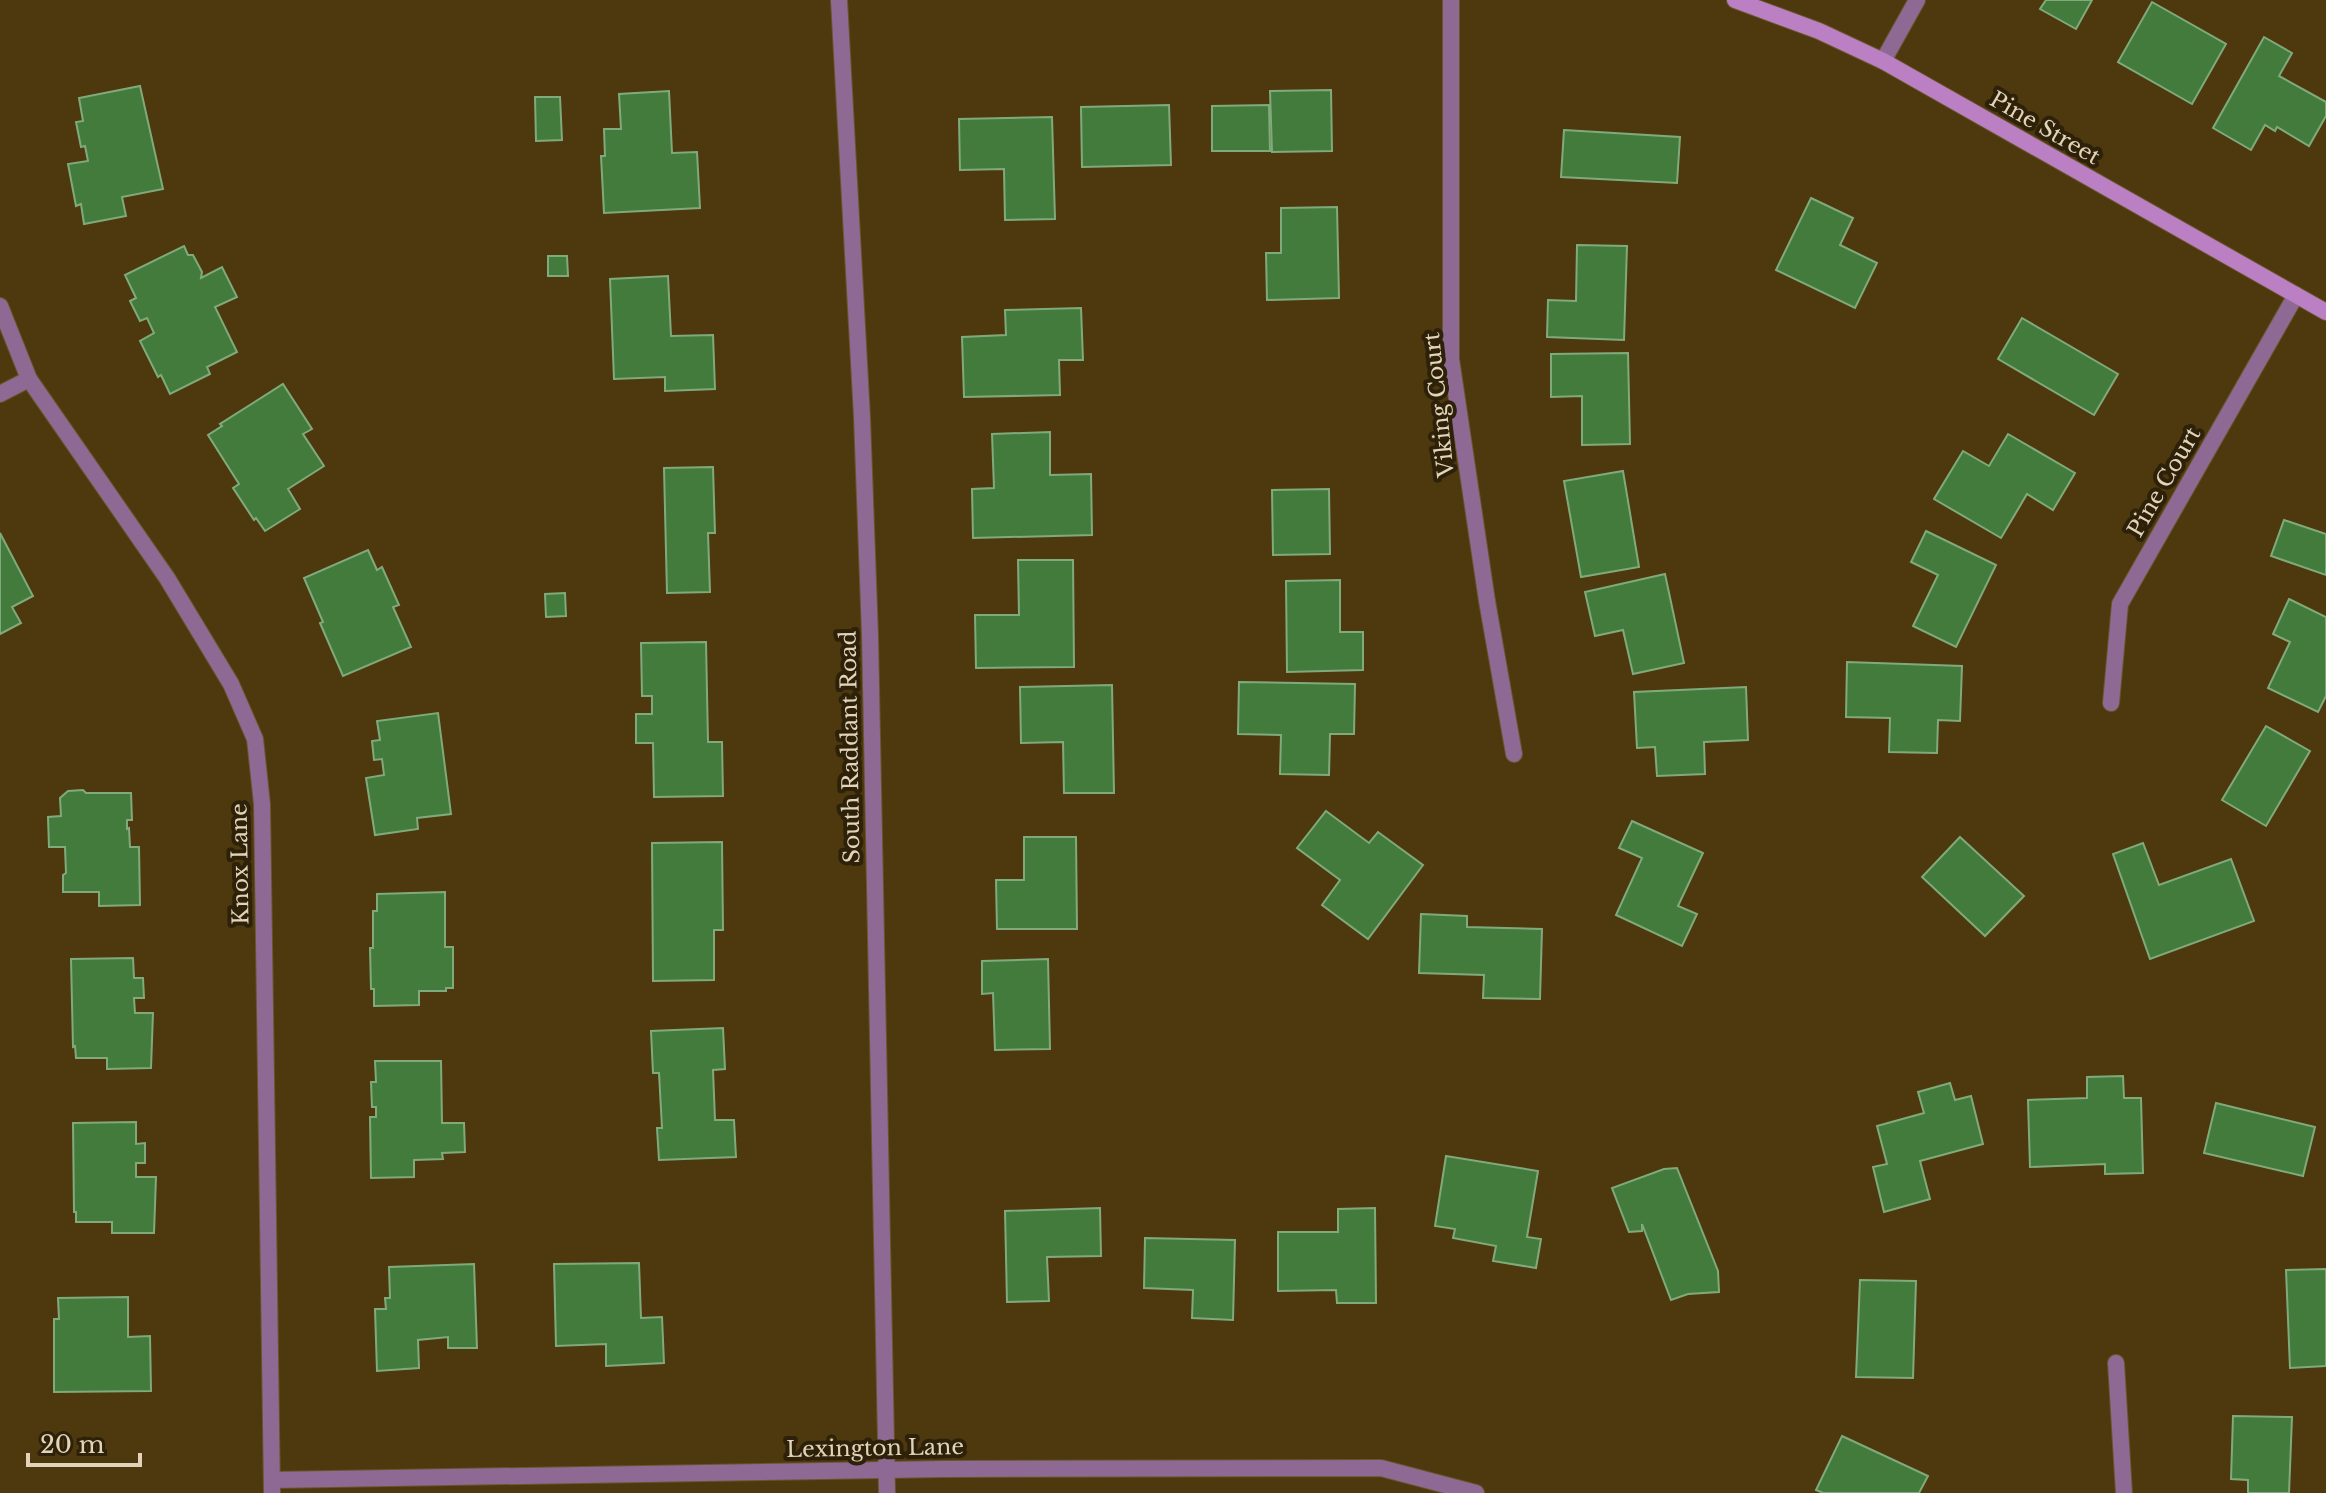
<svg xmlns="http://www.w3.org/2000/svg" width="2326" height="1493" font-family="'Libre Baskerville',serif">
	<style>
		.building { fill: #437b3d; stroke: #80aa7b; stroke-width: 2 }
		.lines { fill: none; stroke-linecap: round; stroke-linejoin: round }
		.street-casing { stroke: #68552c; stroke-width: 18 }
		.secondary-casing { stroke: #68552c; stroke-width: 18 }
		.street { stroke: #8e6993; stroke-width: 16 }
		.secondary { stroke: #bb80c3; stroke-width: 16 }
		.labels { text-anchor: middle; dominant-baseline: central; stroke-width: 8; stroke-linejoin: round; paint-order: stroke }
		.street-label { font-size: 22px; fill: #e3d4b9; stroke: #2d210a }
	</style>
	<rect width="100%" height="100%" fill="#4d390d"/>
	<g class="building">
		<path d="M2046 0H2092L2076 29 2040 9Z"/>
		<path d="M2152 2 2226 44 2192 104 2118 62Z"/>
		<path d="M2264 37 2292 53 2279 76 2326 102V116L2309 146 2277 127 2275 131 2265 125 2251 150 2213 128Z"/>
		<path d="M140 86 163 189 122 197 126 216 84 224 81 204 76 206 68 164 88 161 85 146 81 147 76 122 83 121 79 98Z"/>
		<path d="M1331 90 1332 151 1272 152 1270 91Z"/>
		<path d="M669 91 672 153 697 152 700 208 604 213 601 156H605L604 129H621L619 94Z"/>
		<path d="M535 97H560L562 140 536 141Z"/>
		<path d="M1169 105 1171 165 1082 167 1081 107Z"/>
		<path d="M1269 105 1270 151H1212V106Z"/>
		<path d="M1052 117 1055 219 1005 220 1004 169 960 170 959 119Z"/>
		<path d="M1564 130 1680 137 1677 183 1561 177Z"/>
		<path d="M1811 198 1853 218 1840 245 1877 263 1855 308 1776 270Z"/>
		<path d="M1337 207 1339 298 1267 300 1266 253H1281V208Z"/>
		<path d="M1577 245 1627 246 1624 340 1547 337 1548 300 1576 301Z"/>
		<path d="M184 246 188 255H193L202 272 201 278 222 267 237 297 215 307 237 352 207 367 210 374 170 394 161 375 158 377 140 341 154 333 147 318 140 321 130 301 136 298 125 275Z"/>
		<path d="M548 256H567L568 276H548Z"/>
		<path d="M668 276 671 336 713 335 715 389 665 391V377L614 379 610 279Z"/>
		<path d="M1081 308 1083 360H1059L1060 395 964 397 962 337 1006 335 1005 310Z"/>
		<path d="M2022 318 2118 374 2094 415 1998 359Z"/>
		<path d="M1628 353 1630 444 1582 445V396L1551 397V354Z"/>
		<path d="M283 384 312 429 303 434 324 466 288 489 300 509 265 531 256 518 254 520 233 488 239 484 208 435 222 426 220 424Z"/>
		<path d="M1050 432V475L1091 474 1092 535 973 538 972 489 994 488 992 434Z"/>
		<path d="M2008 434 2075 473 2053 510 2027 494 2001 538 1934 499 1963 451 1989 466Z"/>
		<path d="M713 467 715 533H708L710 592 667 593 664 468Z"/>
		<path d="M1623 471 1639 567 1581 577 1564 481Z"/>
		<path d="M1329 489 1330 554 1273 555 1272 490Z"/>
		<path d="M2284 520 2326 534V575L2271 556Z"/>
		<path d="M1926 531 1996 565 1956 647 1913 626 1938 575 1911 562Z"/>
		<path d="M0 533 33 596 12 607 21 623 0 634Z"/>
		<path d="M368 550 377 570 382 567 399 605 393 607 411 647 343 676 320 623 323 622 304 578Z"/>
		<path d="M1018 560H1073L1074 667 976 668 975 615H1019Z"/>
		<path d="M1665 574 1684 663 1633 674 1623 630 1595 636 1585 592Z"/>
		<path d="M1340 580V632H1363V670L1287 672 1286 581Z"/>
		<path d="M565 593 566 616 546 617 545 594Z"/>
		<path d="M2289 599 2326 617V696L2318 712 2268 688 2290 642 2273 634Z"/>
		<path d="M706 642 708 742H722L723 796 654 797 653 743H636V714H652V696H642L641 643Z"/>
		<path d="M1847 662 1962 666 1960 721 1938 720 1937 753 1889 752 1890 718 1846 717Z"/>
		<path d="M1239 682 1355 684 1354 734H1330L1329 775 1280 774 1281 735 1238 734Z"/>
		<path d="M1112 685 1114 793H1064L1063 742 1021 743 1020 687Z"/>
		<path d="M1746 687 1748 740 1704 742 1705 774 1657 776 1655 747 1637 748 1634 692Z"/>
		<path d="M438 713 451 814 417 818 418 829 375 835 366 778 384 775 382 759 374 760 372 741 380 740 377 721Z"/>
		<path d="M2266 726 2310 751 2266 826 2222 800Z"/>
		<path d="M83 790 86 793H131L132 820H127V829L129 828 130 847H139L140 905 99 906V892H63V875L66 873 65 847H49L48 817 61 816 60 798 68 791Z"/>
		<path d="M1326 811 1369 843 1378 832 1423 865 1368 939 1322 905 1340 880 1297 848Z"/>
		<path d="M1632 821 1703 853 1678 906 1697 914 1682 946 1616 915 1642 858 1619 848Z"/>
		<path d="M1024 837H1076L1077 929H997L996 880H1024Z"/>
		<path d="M1960 837 2024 896 1985 936 1922 877Z"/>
		<path d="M722 842 723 930H714V980L653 981 652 843Z"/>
		<path d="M2143 843 2159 885 2231 859 2254 921 2150 959 2113 854Z"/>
		<path d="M445 892V947H453V988H446V991H419V1005L374 1006V989H371L370 948H373V911H377V894Z"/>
		<path d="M1421 914 1467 916V927L1542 929 1540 999 1483 998 1484 975 1419 973Z"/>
		<path d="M133 958 134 978H143L144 998H134L135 1013H153L151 1068 107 1069V1058H76L75 1046 73 1047 71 959Z"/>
		<path d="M1048 959 1050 1049 995 1050 993 993 982 994V961Z"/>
		<path d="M723 1028 725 1069 713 1070 715 1120H734L736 1157 659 1160 657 1128H662L659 1073H653L651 1031Z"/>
		<path d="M375 1061H441L442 1123H464L465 1152 442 1153 443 1159 414 1160V1177L371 1178 370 1117H376V1107H372L371 1082H376Z"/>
		<path d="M2123 1076 2124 1098H2141L2143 1173 2105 1174V1164L2030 1167 2028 1100 2087 1098V1077Z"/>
		<path d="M1950 1083 1955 1100 1971 1096 1983 1144 1920 1161 1930 1199 1884 1212 1873 1167 1887 1164 1877 1126 1924 1113 1918 1092Z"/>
		<path d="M2216 1103 2315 1127 2303 1176 2204 1153Z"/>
		<path d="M136 1122V1144L145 1143V1163H136V1177H156L154 1233H112V1222H76V1212H74L73 1123Z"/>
		<path d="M1446 1156 1538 1171 1527 1237 1541 1239 1536 1268 1493 1261 1496 1246 1453 1238 1455 1229 1435 1226Z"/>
		<path d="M1677 1168 1718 1271 1719 1292 1688 1294 1671 1300 1642 1224V1231L1629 1232 1612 1188 1664 1169Z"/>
		<path d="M1100 1208 1101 1256 1047 1257 1049 1301 1007 1302 1005 1211Z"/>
		<path d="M1375 1208 1376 1303H1337L1336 1290 1278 1291V1232H1338V1209Z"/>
		<path d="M1145 1238 1235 1240 1233 1320 1192 1318 1193 1290 1144 1288Z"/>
		<path d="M639 1263 641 1318 662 1317 664 1363 606 1366V1344L556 1346 554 1264Z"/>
		<path d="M474 1264 477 1348H448V1337L418 1340 419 1368 377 1371 375 1309H386L385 1298H390L389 1267Z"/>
		<path d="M2326 1269V1366L2290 1368 2286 1270Z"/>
		<path d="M1860 1280 1916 1281 1913 1378 1856 1377Z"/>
		<path d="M128 1297V1337L150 1336 151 1391 54 1392V1319H59L58 1298Z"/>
		<path d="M2233 1416 2292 1417 2289 1493H2248V1480L2231 1479Z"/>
		<path d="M1842 1436 1928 1476 1919 1493H1823L1816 1490Z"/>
	</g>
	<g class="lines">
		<defs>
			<g id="street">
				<path d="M839 0 862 417 870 635 887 1493"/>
				<path d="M1451 0V359L1487 601 1514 754"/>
				<path d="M1883 61 1917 0"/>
				<path d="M0 306 29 379 167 578 231 684 255 739 262 804 272 1493"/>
				<path d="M0 394 29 379"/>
				<path d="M2111 703 2120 604 2296 295"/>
				<path d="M2116 1363 2124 1493"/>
				<path d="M272 1480 944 1469 1381 1468 1476 1493"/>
			</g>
			<path id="secondary" d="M1735 0 1819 31 1883 61 2326 312"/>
		</defs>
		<use href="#street" class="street-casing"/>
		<use href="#secondary" class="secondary-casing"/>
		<use href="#street" class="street"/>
		<use href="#secondary" class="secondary"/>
	</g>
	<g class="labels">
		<g class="street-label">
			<text transform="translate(2045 128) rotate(30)">Pine Street</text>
			<text transform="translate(1439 405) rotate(-96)">Viking Court</text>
			<text transform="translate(2164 482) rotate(-60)">Pine Court</text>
			<text transform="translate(850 747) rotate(-91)">South Raddant Road</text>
			<text transform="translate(240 864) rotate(-91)">Knox Lane</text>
			<text transform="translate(875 1448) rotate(-1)">Lexington Lane</text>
		</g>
	</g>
	<path d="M28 1453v12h112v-12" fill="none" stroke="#e3d4b9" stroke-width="4"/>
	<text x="40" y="1453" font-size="24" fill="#e3d4b9" stroke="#2d210a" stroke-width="6" paint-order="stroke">20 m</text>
</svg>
